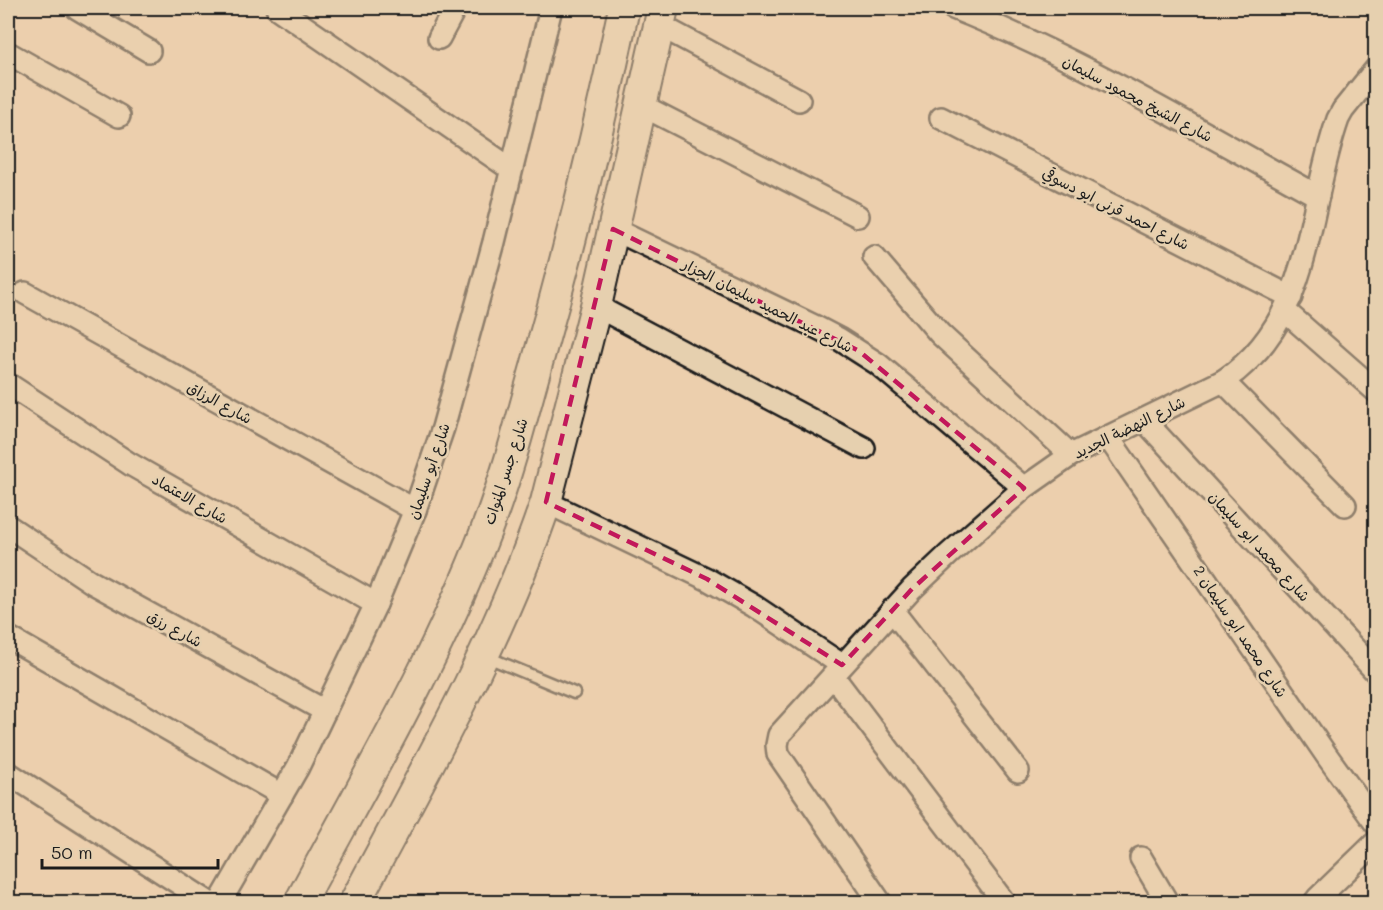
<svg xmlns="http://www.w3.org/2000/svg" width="1383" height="910" font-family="Mali,'Playpen Sans Arabic',sans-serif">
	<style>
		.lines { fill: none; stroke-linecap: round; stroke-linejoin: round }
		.lane-casing { stroke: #1c1c1c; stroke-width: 15 }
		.street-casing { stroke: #1c1c1c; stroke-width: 26 }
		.secondary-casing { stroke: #1c1c1c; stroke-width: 34 }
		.lane { stroke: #e6d0af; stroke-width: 10 }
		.street { stroke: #e6d0af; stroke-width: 21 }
		.secondary { stroke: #e6d0af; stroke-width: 30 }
		.marked { fill: none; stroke: #c2185b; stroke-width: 4.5; stroke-dasharray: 12 8; stroke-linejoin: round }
		.labels { text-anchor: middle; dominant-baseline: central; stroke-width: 5; stroke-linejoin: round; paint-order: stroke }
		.street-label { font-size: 15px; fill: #1c1c1c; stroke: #e6d0af }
	</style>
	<rect width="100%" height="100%" fill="#eccfad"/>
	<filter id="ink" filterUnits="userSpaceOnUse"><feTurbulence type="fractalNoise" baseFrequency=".0167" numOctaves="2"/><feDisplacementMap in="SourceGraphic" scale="12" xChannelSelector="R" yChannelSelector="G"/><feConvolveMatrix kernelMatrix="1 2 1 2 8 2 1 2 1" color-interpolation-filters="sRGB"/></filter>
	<g filter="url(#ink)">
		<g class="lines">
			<defs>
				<path id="lane" d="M485 656 574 693"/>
				<g id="street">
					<path d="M77 8 149 51"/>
					<path d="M277 8 511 169"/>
					<path d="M953 8C1080 58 1199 131 1318 196"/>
					<path d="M659 25 799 100"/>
					<path d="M439 38 455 8"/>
					<path d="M8 53 119 116"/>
					<path d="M641 105 858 216"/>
					<path d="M941 118 1291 297"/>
					<path d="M613 229 816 327 839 339 878 364 1024 488"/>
					<path d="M874 257 940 334 1071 455"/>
					<path d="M25 293 415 510"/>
					<path d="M596 306 864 448"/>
					<path d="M1285 311 1376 391"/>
					<path d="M1223 381 1345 505"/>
					<path d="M8 384 130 464 376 604"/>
					<path d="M1144 420 1376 672"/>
					<path d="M1108 437 1327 756 1376 824"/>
					<path d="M546 502 707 579 754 606 842 665"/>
					<path d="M8 526 93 583 325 711"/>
					<path d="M892 610 1018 771"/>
					<path d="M8 637 282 795"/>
					<path d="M833 676 1004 902"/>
					<path d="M8 773 208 902"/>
					<path d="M1141 858 1167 902"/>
					<path d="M220 902 298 767 376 604 415 510 443 428 494 242 551 8"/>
					<path d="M880 902 778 754 777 745 779 735 912 589 949 554 1024 488 1071 455 1223 381C1314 320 1305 212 1338 119L1343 110 1376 69"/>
					<path d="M1315 902 1318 898 1376 842"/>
				</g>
				<g id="secondary">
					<path d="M300 902C366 779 437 659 487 528 507 476 521 421 536 367 570 248 599 129 624 8"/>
					<path d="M355 902C424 772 499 642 546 502L596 306 663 8"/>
				</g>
			</defs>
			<use href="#lane" class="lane-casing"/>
			<use href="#street" class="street-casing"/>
			<use href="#secondary" class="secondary-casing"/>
			<use href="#lane" class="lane"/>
			<use href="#street" class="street"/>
			<use href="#secondary" class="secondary"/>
		</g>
	</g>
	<path d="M0 0H1383V910H0ZM613 229 859 351 1024 488 912 589 842 665 707 579 546 502Z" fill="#eccfad" fill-opacity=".55" fill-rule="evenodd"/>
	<path class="marked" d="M613 229 859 351 1024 488 912 589 842 665 707 579 546 502Z"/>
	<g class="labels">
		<g class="street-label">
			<text transform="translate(1138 98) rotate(28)">شارع الشيخ محمود سليمان</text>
			<text transform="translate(1116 208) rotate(27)">شارع احمد قرنى ابو دسوقي</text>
			<text transform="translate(768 305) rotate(27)">شارع عبد الحميد سليمان الجزار</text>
			<text transform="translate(220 402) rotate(29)">شارع الرزاق</text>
			<text transform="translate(1129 427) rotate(-26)">شارع النهضة الجديد</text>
			<text transform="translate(428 471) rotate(-71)">شارع أبو سليمان</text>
			<text transform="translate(505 471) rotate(-72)">شارع جسر المنوات</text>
			<text transform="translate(190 498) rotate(30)">شارع الاعتماد</text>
			<text transform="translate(1260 546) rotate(48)">شارع محمد ابو سليمان</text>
			<text transform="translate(175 628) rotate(29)">شارع رزق</text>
			<text transform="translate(1241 631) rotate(56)">شارع محمد ابو سليمان 2</text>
		</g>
	</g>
	<rect width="1383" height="910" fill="none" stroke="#e6d0af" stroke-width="30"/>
	<rect x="15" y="15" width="1353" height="880" fill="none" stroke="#1c1c1c" stroke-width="2" filter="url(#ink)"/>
	<path d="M42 859v9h176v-9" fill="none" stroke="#1c1c1c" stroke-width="3"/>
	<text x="51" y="859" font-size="18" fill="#1c1c1c" stroke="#e6d0af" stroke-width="4.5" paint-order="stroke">50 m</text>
</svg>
